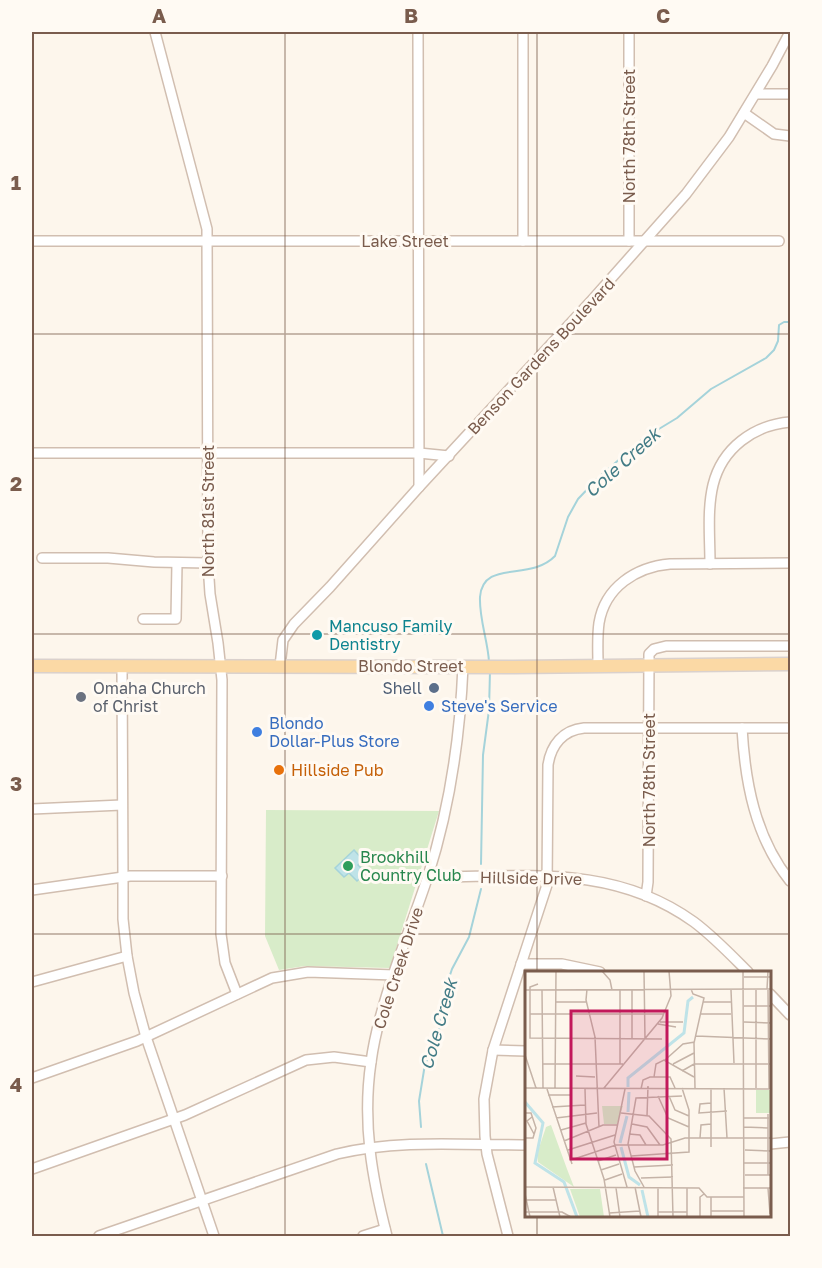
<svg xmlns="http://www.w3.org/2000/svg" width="822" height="1268" font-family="'Golos Text',sans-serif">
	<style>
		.green { fill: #d8ecc9 }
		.water { fill: #bfe3e8; stroke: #a5d3da; stroke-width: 1.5 }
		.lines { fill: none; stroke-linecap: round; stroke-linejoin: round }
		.stream { stroke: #a5d3da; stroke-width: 2 }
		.minor-casing { stroke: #d1beb0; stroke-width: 12 }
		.major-casing { stroke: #dad1cd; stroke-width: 15 }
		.minor { stroke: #fff; stroke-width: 9 }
		.major { stroke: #fbd9a5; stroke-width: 12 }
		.grid { fill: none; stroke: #7a5c4d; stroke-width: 1.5; stroke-opacity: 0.55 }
		.culture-dot { fill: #0f9aa8; stroke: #fffaf3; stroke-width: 2 }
		.service-dot { fill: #5c6f8a; stroke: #fffaf3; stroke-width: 2 }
		.worship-dot { fill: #6b7280; stroke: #fffaf3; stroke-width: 2 }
		.shop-dot { fill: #3f7fe0; stroke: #fffaf3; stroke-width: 2 }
		.food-dot { fill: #e8710a; stroke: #fffaf3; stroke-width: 2 }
		.leisure-dot { fill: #2e9e5b; stroke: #fffaf3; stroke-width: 2 }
		.labels { text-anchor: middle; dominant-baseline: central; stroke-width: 6; stroke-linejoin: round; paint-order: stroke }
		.street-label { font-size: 16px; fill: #7a5c4d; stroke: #fffaf3 }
		.culture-label { font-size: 16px; fill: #0d838f; stroke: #fffaf3; text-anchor: start }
		.worship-label { font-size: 16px; fill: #5b616d; stroke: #fffaf3; text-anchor: start }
		.service-label { font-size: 16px; fill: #4e5e75; stroke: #fffaf3; text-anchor: end }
		.shop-label { font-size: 16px; fill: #366cbe; stroke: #fffaf3; text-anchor: start }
		.food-label { font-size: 16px; fill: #c56008; stroke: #fffaf3; text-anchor: start }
		.leisure-label { font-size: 16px; fill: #27864d; stroke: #fffaf3; text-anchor: start }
		.water-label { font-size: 18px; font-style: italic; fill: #437c86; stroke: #fffaf3 }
		.inset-river { fill: none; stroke: #bfe3e8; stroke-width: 3 }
		.inset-road { fill: none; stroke: #c5b3a7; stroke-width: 1.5 }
		.view { fill: #c2185b; fill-opacity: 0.15; stroke: #c2185b; stroke-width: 3 }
		.inset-edge { fill: none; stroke: #7a5c4d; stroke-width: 3 }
		.neatline { fill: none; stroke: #7a5c4d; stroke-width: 2 }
		.grid-label { font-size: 20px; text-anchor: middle; font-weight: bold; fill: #7a5c4d }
	</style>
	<rect width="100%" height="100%" fill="#fdf6ec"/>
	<path class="green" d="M266 810 439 811 390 968 305 966 279 970 265 936Z"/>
	<path class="water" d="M354 850 363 860 358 865 366 873 357 881 349 873 344 877 335 868Z"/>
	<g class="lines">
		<g class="stream">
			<path d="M489 662C488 641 479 619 480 597 483 559 530 582 555 556L568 517 578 499 599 477 644 438 677 418 711 389 766 358 774 350 778 341 779 325 784 322H790"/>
			<path d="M481 864 483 755 489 710 490 671"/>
			<path d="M421 1127 419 1101 425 1064 438 1036 447 984 452 969 469 937 481 889"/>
			<path d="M426 1164 443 1236"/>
		</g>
		<defs>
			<g id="minor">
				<path d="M155 32 207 229 208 563 210 594 218 643 222 680 221 934 225 963 237 994"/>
				<path d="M418 32 419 487"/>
				<path d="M756 94H790"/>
				<path d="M744 113 774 134 790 136"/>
				<path d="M32 241H779"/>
				<path d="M523 241V32"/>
				<path d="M629 241V32"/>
				<path d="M32 453H419L449 456"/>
				<path d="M42 558H108L154 562 208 563"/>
				<path d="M710 564C710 538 707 510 713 485 722 448 754 425 790 422"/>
				<path d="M143 619H176L177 563"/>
				<path d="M122 666 123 877V919L127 956 134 993 146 1037 214 1236"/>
				<path d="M280 666 283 640 294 624 330 587 419 487 592 300 686 194 729 137 772 66 790 32"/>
				<path d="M598 666C598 651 597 637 599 623 605 587 636 567 670 564L790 563"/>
				<path d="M742 728C745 782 755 837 790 881"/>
				<path d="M32 809 122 805"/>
				<path d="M428 875 443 877C533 876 616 866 694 922 714 937 731 955 748 972"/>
				<path d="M32 890 130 876H222"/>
				<path d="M646 896 648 882 649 654 654 649 666 646H790"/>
				<path d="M521 964H562L600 972"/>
				<path d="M32 982 127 956"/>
				<path d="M770 994 790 1015"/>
				<path d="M493 1050 526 1051"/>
				<path d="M32 1078 137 1041 272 978 308 972 394 975"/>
				<path d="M770 1144 790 1142"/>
				<path d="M32 1169 185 1115 306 1060 334 1057 371 1062"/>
				<path d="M99 1236 337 1154C398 1139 464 1145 526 1145"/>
				<path d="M363 1236 385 1229"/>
				<path d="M387 1236C372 1178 362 1123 371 1062 379 1002 409 934 428 876 450 807 460 739 463 666"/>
				<path d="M508 1236 487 1154 485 1136 484 1099 493 1050 547 885 548 765C551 745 563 730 584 728H790"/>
			</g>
			<path id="major" d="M32 666 514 667 790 664"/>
		</defs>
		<use href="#minor" class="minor-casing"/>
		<use href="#major" class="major-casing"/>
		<use href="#minor" class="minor"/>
		<use href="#major" class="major"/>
	</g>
	<path class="grid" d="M285 32V1236M537 32V972M32 334H790M32 634H790M32 934H790M537 1216V1236"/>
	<circle class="culture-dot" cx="317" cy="635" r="6"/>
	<circle class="service-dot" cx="434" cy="688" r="6"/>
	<circle class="worship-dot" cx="81" cy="697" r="6"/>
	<g class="shop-dot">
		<circle cx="429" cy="706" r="6"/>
		<circle cx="257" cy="732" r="6"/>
	</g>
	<circle class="food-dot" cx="279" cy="770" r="6"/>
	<circle class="leisure-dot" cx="348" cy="866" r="6"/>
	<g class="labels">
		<g class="street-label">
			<text transform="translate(629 136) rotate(-90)">North 78th Street</text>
			<text x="405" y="241">Lake Street</text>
			<text transform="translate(541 356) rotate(-47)">Benson Gardens Boulevard</text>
			<text transform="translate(208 511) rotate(-90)">North 81st Street</text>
			<text x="411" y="666">Blondo Street</text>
			<text transform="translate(649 780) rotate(-90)">North 78th Street</text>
			<text transform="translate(531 878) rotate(1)">Hillside Drive</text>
			<text transform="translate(398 968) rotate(-72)">Cole Creek Drive</text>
		</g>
		<g class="culture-label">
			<text x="329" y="626">Mancuso Family<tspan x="329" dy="18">Dentistry</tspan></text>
		</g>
		<g class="worship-label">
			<text x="93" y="688">Omaha Church<tspan x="93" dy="18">of Christ</tspan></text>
		</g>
		<g class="service-label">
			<text x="422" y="688">Shell</text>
		</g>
		<g class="shop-label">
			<text x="441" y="706">Steve's Service</text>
			<text x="269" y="723">Blondo<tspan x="269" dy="18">Dollar-Plus Store</tspan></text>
		</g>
		<g class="food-label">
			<text x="291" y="770">Hillside Pub</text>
		</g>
		<g class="leisure-label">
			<text x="360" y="857">Brookhill<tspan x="360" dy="18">Country Club</tspan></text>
		</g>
		<g class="water-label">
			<text transform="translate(622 462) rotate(-42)">Cole Creek</text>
			<text transform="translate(438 1024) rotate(-74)">Cole Creek</text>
		</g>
	</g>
	<g transform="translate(525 971)">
		<rect width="246" height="246" fill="#fdf6ec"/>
		<path d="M231 119H246V142H231ZM77 135H98L92 153H79ZM26 154 42 198 49 216 13 191 12 183 21 156ZM45 218H75L79 246H55Z" fill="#d8ecc9"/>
		<path class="inset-river" d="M103 116V107L159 62 163 30 168 26M0 131 18 152 10 192 39 211 52 246M103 141 104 121M95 172 102 145M96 176 104 206 115 214M117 219 123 246"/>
		<path class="inset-road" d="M77 0 85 9 87 19M119 0 120 68M218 0 219 246M219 6H246M13 13 5 16V67L137 68M62 18 61 29 70 66 74 156M166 18 168 23 179 27 169 72 170 117M242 18 243 0M0 19 246 18M17 19 18 117M95 19V93M107 19V68M206 19 209 92M231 19V117M243 19 244 118M30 31H61M178 31H206M219 35H246M5 43H139M176 43H206M135 51H158M219 51 246 52M133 53 151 56M171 65 246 68M0 84 11 117M140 89 158 73 170 71M18 93H98M148 93 169 82M157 100 169 93H245M51 105 70 106M129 106 131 93 139 89 169 106M0 117 244 118M30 117 31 0M79 117 137 47 146 25 144 0M186 117V176M199 117 202 167M22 118 47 193M60 118 61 153 79 208 85 246M100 118 89 171 102 216M116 118 118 109 125 106H145L150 117M23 124H45M133 125 143 147 164 156M144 125 150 139 164 145M186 132 175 133 174 142 202 140M27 136 60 134M0 142H6L11 157 8 167H0M96 142 124 145 146 168 148 246M243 143V204M122 145 123 115M7 146 2 150 9 163M31 147 72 142M218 147H244M107 153 122 156 135 174M219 156 243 157M36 159 61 152M104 163 115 164 121 174M175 167 176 154 186 153M39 170 78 154H92M43 179 90 164M220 179 245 180M106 185 164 181V139L157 117M46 189 91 174H138L160 167H246M73 190 91 184M218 192H245M109 196 148 194M76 199 94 193M220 204H245M116 207 148 206M80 209 97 203M0 216 174 217 182 226H219M28 216 35 246M110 216 116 246M119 216 110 200 103 173 111 127 157 125M133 216V246M91 217 95 246M218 217H246M243 217 245 243M0 223 5 246M186 226V246M0 229H31M186 240H219M0 241H37L46 246M133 241H162M84 242 115 240M162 246V217M175 246V226L179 223"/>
		<path class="view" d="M46 40H142V188H46Z"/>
		<rect width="246" height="246" class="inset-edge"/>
	</g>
	<rect width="822" height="1268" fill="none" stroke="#fffaf3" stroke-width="66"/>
	<rect x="33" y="33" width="756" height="1202" class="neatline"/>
	<g class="grid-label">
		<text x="159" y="23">A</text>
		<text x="411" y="23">B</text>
		<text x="663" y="23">C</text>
		<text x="16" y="190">1</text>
		<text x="16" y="491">2</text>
		<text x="16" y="791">3</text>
		<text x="16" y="1092">4</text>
	</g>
</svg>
